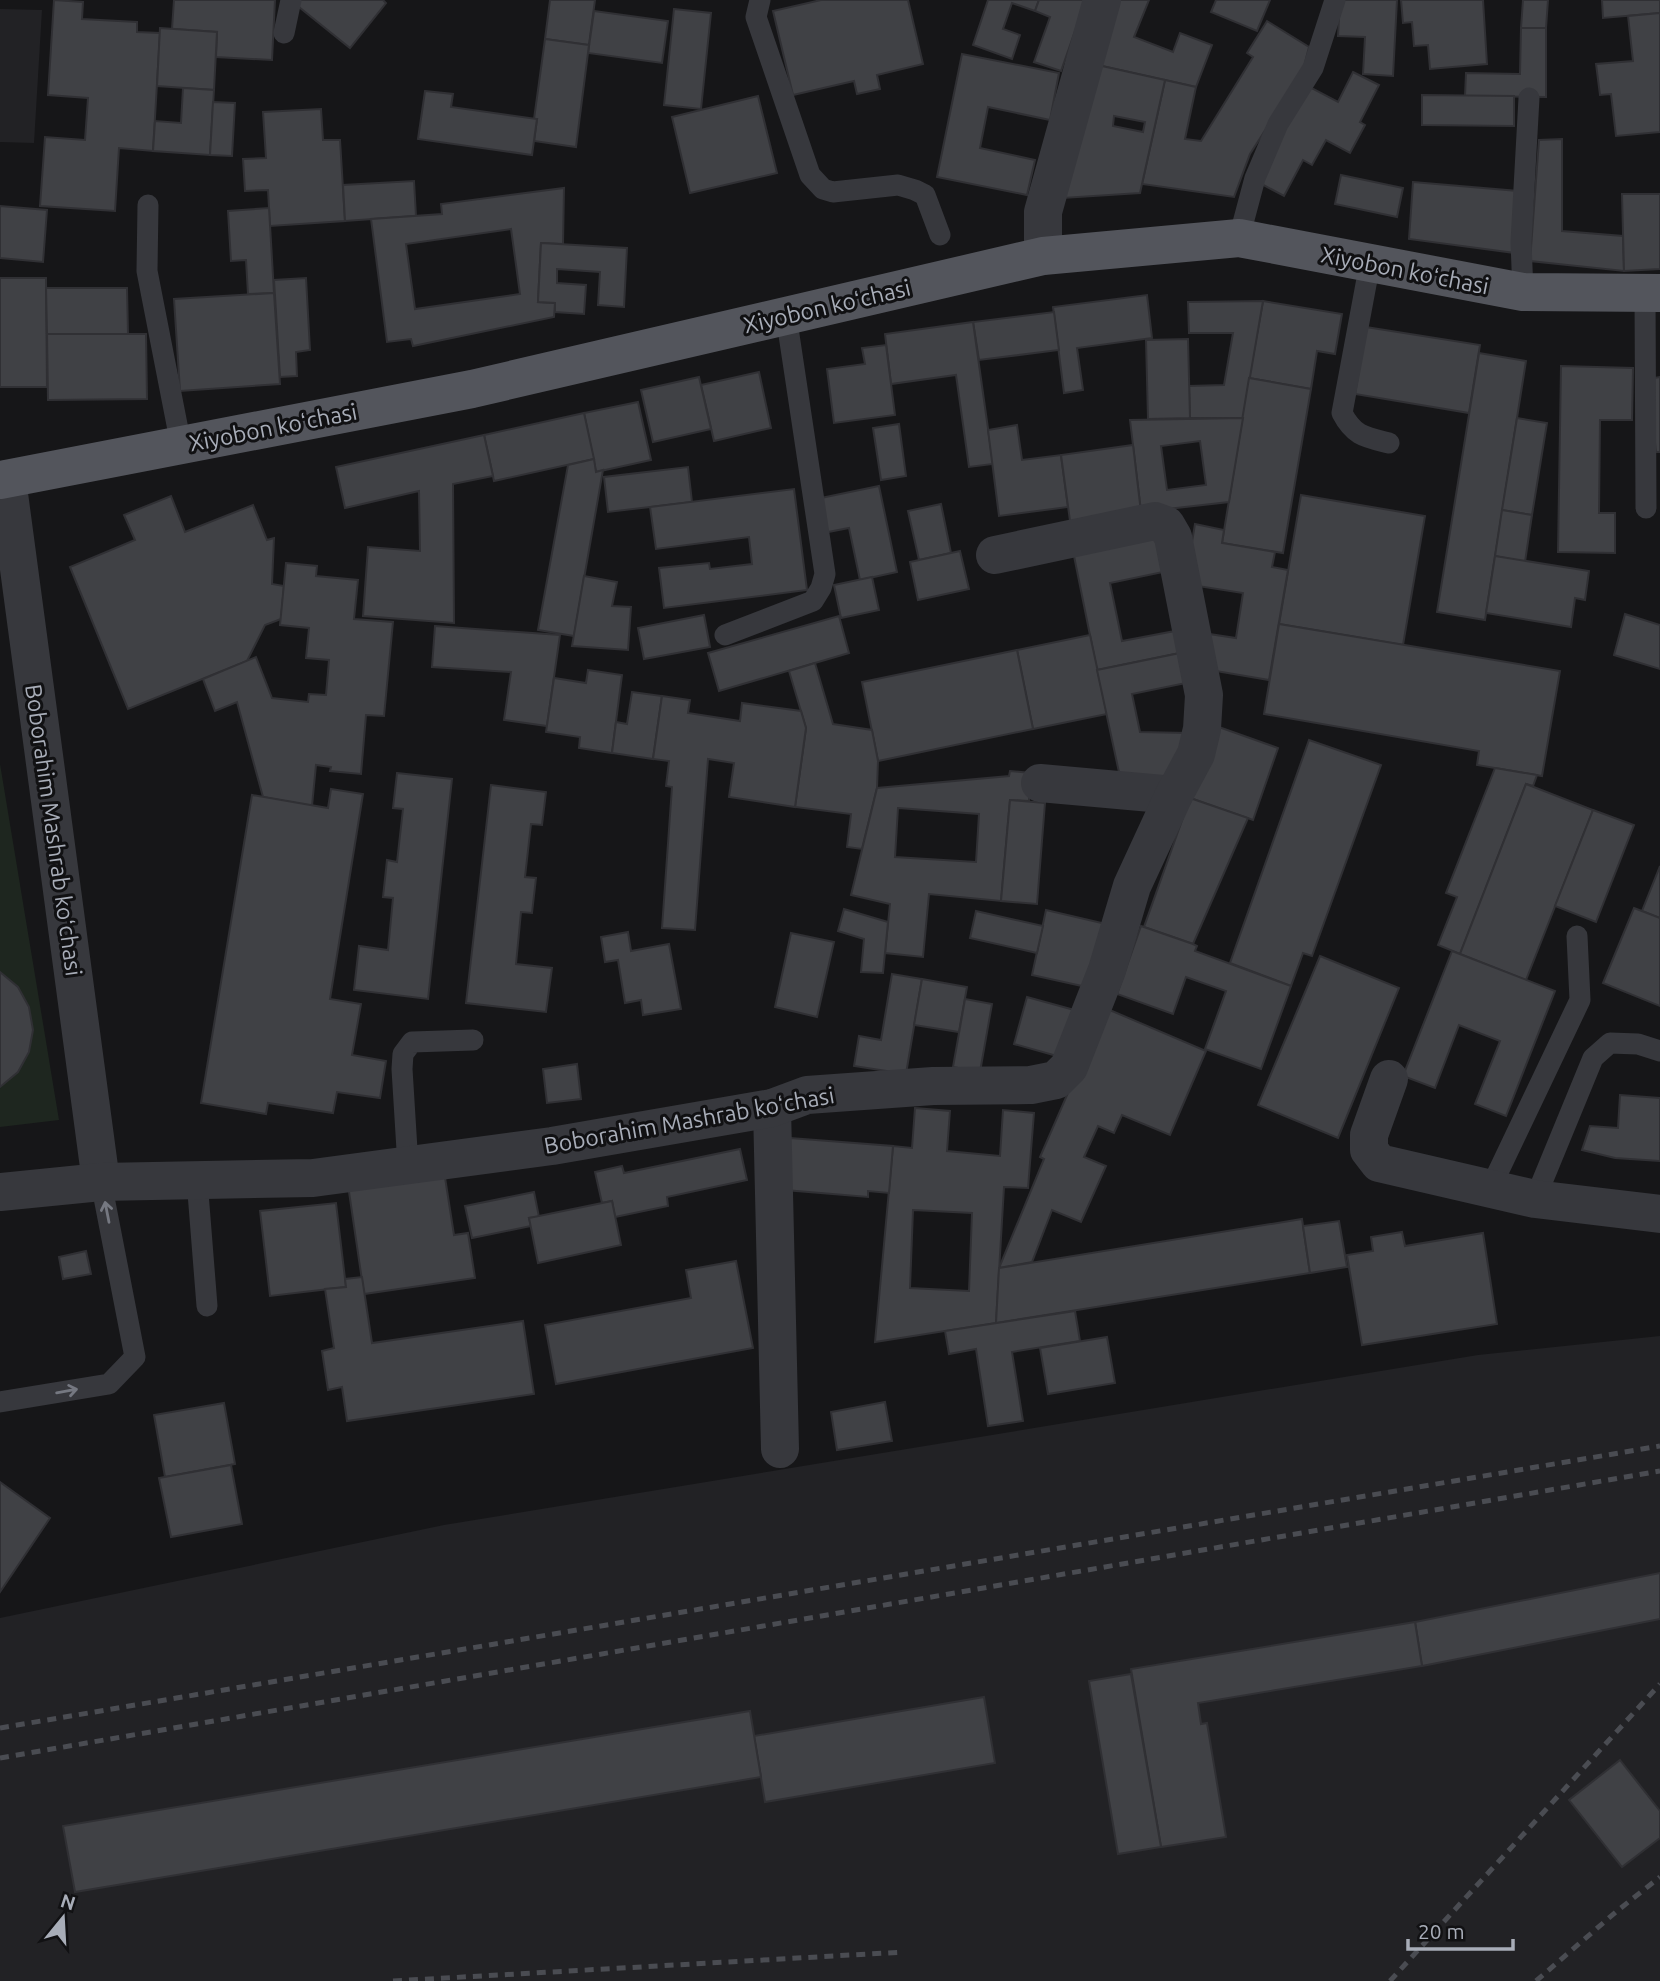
<svg xmlns="http://www.w3.org/2000/svg" width="1660" height="1981" font-family="Ubuntu,sans-serif">
	<style>
		.built { fill: #222225 }
		.green { fill: #1e261f }
		.building { fill: #404145; stroke: #303034; stroke-width: 2; fill-rule: evenodd }
		.lines { fill: none; stroke-linecap: round; stroke-linejoin: round }
		.service { stroke: #37383d; stroke-width: 21 }
		.minor { stroke: #37383d; stroke-width: 38 }
		.primary { stroke: #53555c; stroke-width: 38 }
		.rail { stroke: #4a4c52; stroke-width: 5; stroke-dasharray: 9 7; stroke-linecap: butt }
		.oneway { stroke: #757881 }
		.labels { text-anchor: middle; dominant-baseline: central; stroke-width: 6; stroke-linejoin: round; paint-order: stroke }
		.street-label { font-size: 23px; fill: #a8adb8; stroke: #111113 }
	</style>
	<rect width="100%" height="100%" fill="#161618"/>
	<g class="built">
		<path d="M0 9 42 10 34 143 0 142Z"/>
		<path d="M1660 1336V1981H0V1618L444 1525 1478 1355Z"/>
	</g>
	<path class="green" d="M0 764 59 1120 0 1127Z"/>
	<g class="building">
		<path d="M54 0 83 2 82 19 137 22V32L160 33 153 151 119 148 115 211 40 206 45 137 85 140 88 98 48 95Z"/>
		<path d="M174 0H275L272 60 216 57 217 32 172 29Z"/>
		<path d="M296 0H383L386 3 350 48 294 3Z"/>
		<path d="M550 0H595L589 45 545 39Z"/>
		<path d="M821 0H908L923 64 877 75 880 89 857 94 854 81 793 95 773 11Z"/>
		<path d="M988 0H1039L1035 11 1012 3 1003 29 1020 35 1012 59 973 45Z"/>
		<path d="M1039 0H1086L1061 71 1034 62 1050 17 1035 11Z"/>
		<path d="M1116 0H1149L1134 37 1173 52 1180 33 1212 45 1196 87 1093 64Z"/>
		<path d="M1216 0H1270L1257 31 1211 12Z"/>
		<path d="M1340 0H1397L1393 76 1363 74 1365 37 1338 36Z"/>
		<path d="M1401 0H1483L1487 64 1430 69 1428 45 1414 46 1412 22 1403 23Z"/>
		<path d="M1523 0H1548L1546 28H1521Z"/>
		<path d="M1602 0H1660V13L1603 18Z"/>
		<path d="M674 9 711 13 701 109 664 105Z"/>
		<path d="M594 11 668 21 662 63 588 53Z"/>
		<path d="M1660 13V132L1616 136 1611 94 1600 95 1596 64 1633 61 1628 16Z"/>
		<path d="M1267 21 1309 47 1303 71 1250 154 1234 197 1142 184 1165 80 1196 87 1185 139 1201 141 1253 57 1247 53Z"/>
		<path d="M160 28 217 32 214 90 157 86Z"/>
		<path d="M1521 28H1546V97L1465 96 1466 73 1520 74Z"/>
		<path d="M545 39 589 45 576 147 534 141 537 119H534Z"/>
		<path d="M962 54 1059 73 1050 120 988 107 980 148 1035 160 1027 195 937 177Z"/>
		<path d="M1093 64 1165 80 1140 193 1063 198ZM1114 116 1145 122 1143 132 1113 126Z"/>
		<path d="M1353 72 1379 85 1360 122 1365 125 1350 153 1326 140 1312 165 1303 160 1284 196 1256 181 1306 85 1338 102Z"/>
		<path d="M183 88 214 90 210 155 153 151 155 121 181 123Z"/>
		<path d="M425 91 453 94 451 107 537 119 532 155 418 139Z"/>
		<path d="M1422 95 1514 96V126L1422 125Z"/>
		<path d="M758 96 777 173 690 193 672 117Z"/>
		<path d="M213 102 235 103 232 156 210 155Z"/>
		<path d="M321 109 323 140H340L345 221 270 226 268 190 245 191 243 159 266 158 263 112Z"/>
		<path d="M1562 139V231L1623 236 1624 271 1530 261 1539 140Z"/>
		<path d="M1341 175 1403 188 1397 217 1335 204Z"/>
		<path d="M414 181 416 216 345 221 343 185Z"/>
		<path d="M1413 182 1518 191 1515 253 1409 239Z"/>
		<path d="M564 188 563 244 541 243 538 302 555 303 554 317 413 346 411 339 387 342 371 219 442 214 441 204ZM511 229 520 294 415 309 406 244Z"/>
		<path d="M1622 194H1660V269L1624 271Z"/>
		<path d="M0 206 47 210 43 262 0 258Z"/>
		<path d="M269 208 274 293 248 294 246 260 231 261 228 211Z"/>
		<path d="M541 243 627 248 624 307 598 305 600 272 557 269V283L586 285 584 314 555 312V303L538 302Z"/>
		<path d="M0 278H46L47 387H0Z"/>
		<path d="M306 278 310 350 296 352 297 376 280 377 274 280Z"/>
		<path d="M46 288H127L128 334H47Z"/>
		<path d="M274 293 280 384 180 391 174 299Z"/>
		<path d="M1147 295 1152 338 1077 348 1083 390 1064 393 1053 307Z"/>
		<path d="M1263 301 1342 314 1335 354 1317 351 1311 389 1249 378Z"/>
		<path d="M1263 301 1243 418H1190L1189 386 1224 385 1233 333H1189L1188 302Z"/>
		<path d="M1054 312 1059 350 979 360 973 322Z"/>
		<path d="M973 322 993 464 969 467 956 375 891 384 885 334Z"/>
		<path d="M1366 327 1480 345 1469 413 1355 394Z"/>
		<path d="M47 334H146L147 399 48 400Z"/>
		<path d="M1188 339 1190 418 1148 419 1146 340Z"/>
		<path d="M886 345 895 415 834 423 827 369 865 364 862 348Z"/>
		<path d="M1479 353 1526 361 1485 620 1437 612Z"/>
		<path d="M1561 366 1633 368 1632 420H1600L1599 513H1615V553L1558 552Z"/>
		<path d="M759 372 771 428 714 441 701 385Z"/>
		<path d="M699 377 711 429 653 442 641 390Z"/>
		<path d="M1660 377V452H1656L1648 379Z"/>
		<path d="M1249 378 1311 389 1283 553 1222 543Z"/>
		<path d="M638 402 651 460 596 472 584 413Z"/>
		<path d="M584 413 594 459 494 481 484 435Z"/>
		<path d="M1243 418 1229 502 1141 512 1130 420ZM1200 441 1206 485 1167 490 1161 446Z"/>
		<path d="M1517 418 1547 423 1532 515 1502 510Z"/>
		<path d="M899 424 906 476 881 480 873 428Z"/>
		<path d="M1017 425 1022 460 1061 455 1068 507 999 516 988 430Z"/>
		<path d="M484 435 493 476 453 484 454 623 363 616 368 547 420 551 419 491 345 508 336 467Z"/>
		<path d="M1133 445 1141 512 1070 521 1061 455Z"/>
		<path d="M594 459 596 472 603 470 574 636 538 630 568 465Z"/>
		<path d="M688 467 692 502 608 512 604 477Z"/>
		<path d="M879 486 897 572 860 580 849 528 823 533 816 499Z"/>
		<path d="M794 489 807 590 664 608 659 568 709 563 710 569 752 564 749 537 656 549 650 507Z"/>
		<path d="M1301 495 1425 516 1403 645 1279 624Z"/>
		<path d="M171 496 185 532 253 505 267 540 274 538 272 584 284 586 281 619 265 625 247 661 128 709 70 567 135 540 124 515Z"/>
		<path d="M941 504 951 553 919 560 908 511Z"/>
		<path d="M1502 510 1532 515 1525 562 1495 556Z"/>
		<path d="M1195 524 1224 530 1222 543 1275 552 1272 567 1288 570 1269 680 1204 669 1209 634 1236 638 1243 593 1185 584Z"/>
		<path d="M1155 534 1163 572 1110 583 1122 641 1175 631 1180 653 1097 670 1073 551Z"/>
		<path d="M960 551 969 589 918 600 910 562Z"/>
		<path d="M1495 556 1589 571 1585 600 1575 598 1571 627 1486 613Z"/>
		<path d="M286 563 317 566 316 576 358 580 354 619 393 622 384 716 366 715 361 774 330 771 331 767 316 765 312 806 263 797 237 702 215 711 203 679 256 657 272 698 308 702 309 694 326 695 329 660 306 658 309 628 280 625Z"/>
		<path d="M584 576 617 582 612 606 631 607 628 650 572 646Z"/>
		<path d="M872 577 879 610 841 618 834 585Z"/>
		<path d="M1625 614 1660 625V669L1614 655Z"/>
		<path d="M704 615 710 647 644 659 638 628Z"/>
		<path d="M839 616 849 653 719 691 708 653Z"/>
		<path d="M1279 624 1560 671 1542 776 1477 765 1479 751 1264 714Z"/>
		<path d="M435 626 560 635 547 726 504 720 511 672 432 667Z"/>
		<path d="M1090 635 1107 714 1033 729 1017 650Z"/>
		<path d="M1017 650 1033 729 878 761 862 682Z"/>
		<path d="M1180 653 1186 683 1132 694 1140 732 1187 733 1175 778 1120 777 1097 670Z"/>
		<path d="M815 663 833 724 872 730 878 761 877 788 862 849 847 847 851 814 795 807 806 728 789 671Z"/>
		<path d="M588 670 622 675 612 753 579 748 580 737 546 732 554 678 586 683Z"/>
		<path d="M632 692 662 696 653 759 612 753 616 722 627 724Z"/>
		<path d="M662 696 690 700 688 713 740 721 742 703 801 711 806 728 795 807 729 797 734 763 708 759 695 930 662 928 672 787 666 786 669 761 653 759Z"/>
		<path d="M1216 726 1278 748 1253 820 1190 798Z"/>
		<path d="M1309 740 1381 765 1312 956 1303 953 1291 986 1230 963Z"/>
		<path d="M1495 768 1537 775 1533 786 1526 784 1460 954 1438 945 1457 897 1446 893Z"/>
		<path d="M1010 771 1031 773 1029 801 1010 800 1001 901 929 894 923 957 885 953 890 904 851 895 877 788 1009 776ZM898 808 979 814 976 862 895 857Z"/>
		<path d="M397 773 452 779 428 999 354 990 359 946 388 950 393 898 383 897 387 860 397 862 403 809 393 808Z"/>
		<path d="M1526 784 1593 810 1526 980 1460 954Z"/>
		<path d="M491 785 546 792 542 825 531 824 525 877 536 878 532 913 521 912 516 964 552 968 546 1012 466 1003Z"/>
		<path d="M331 789 363 794 330 999 361 1004 352 1055 386 1061 380 1098 337 1092 333 1113 268 1103 266 1114 201 1103 252 795 328 808Z"/>
		<path d="M1190 798 1248 818 1193 944 1144 927Z"/>
		<path d="M1010 800 1045 803 1037 904 1001 901Z"/>
		<path d="M1593 810 1634 825 1596 922 1555 906Z"/>
		<path d="M1660 866V918L1642 911Z"/>
		<path d="M1634 908 1660 918V1006L1603 983Z"/>
		<path d="M844 909 888 922 883 973 861 972 864 939 838 931Z"/>
		<path d="M1046 910 1106 924 1091 988 1032 975Z"/>
		<path d="M976 911 1043 926 1037 953 970 938Z"/>
		<path d="M1141 926 1193 944 1197 946 1195 951 1291 986 1261 1069 1205 1049 1226 991 1186 977 1173 1014 1117 994Z"/>
		<path d="M628 932 631 951 669 944 681 1009 643 1015 641 1000 625 1003 618 960 605 962 601 937Z"/>
		<path d="M791 933 834 942 817 1017 775 1007Z"/>
		<path d="M1452 951 1555 991 1506 1116 1475 1104 1500 1041 1459 1025 1435 1088 1403 1076Z"/>
		<path d="M1320 956 1399 988 1338 1138 1258 1105Z"/>
		<path d="M0 972 18 987 29 1007 33 1030 29 1052 18 1072 0 1087Z"/>
		<path d="M892 974 922 979 906 1074 854 1066 859 1036 881 1040Z"/>
		<path d="M922 979 967 987 959 1032 914 1025Z"/>
		<path d="M1027 997 1078 1011 1064 1058 1014 1044Z"/>
		<path d="M965 999 992 1004 980 1072 953 1067Z"/>
		<path d="M1105 1008 1206 1051 1170 1135 1122 1115 1114 1133 1098 1126 1084 1157 1106 1166 1081 1222 1052 1210 1032 1262 999 1268 1044 1159 1040 1157Z"/>
		<path d="M577 1064 581 1099 547 1103 543 1069Z"/>
		<path d="M1620 1095 1660 1098V1161L1615 1158 1582 1150 1590 1126 1618 1128Z"/>
		<path d="M915 1108 950 1111 947 1151 1000 1156 1003 1110 1034 1113 1028 1188 1004 1187 996 1323 875 1342 893 1146 912 1148ZM913 1210 972 1213 969 1291 910 1288Z"/>
		<path d="M790 1138 893 1146 889 1193 868 1191V1197L785 1190Z"/>
		<path d="M740 1149 747 1180 667 1197 668 1206 615 1217 612 1201 602 1203 595 1172 622 1166 624 1173Z"/>
		<path d="M444 1171 454 1235 468 1233 475 1278 364 1294 348 1185Z"/>
		<path d="M534 1192 539 1217 529 1218 531 1226 472 1238 465 1206Z"/>
		<path d="M612 1201 621 1245 538 1263 529 1218Z"/>
		<path d="M336 1203 346 1287 270 1296 260 1211Z"/>
		<path d="M1302 1219 1310 1273 996 1323 999 1268Z"/>
		<path d="M1339 1221 1347 1267 1310 1273 1303 1226Z"/>
		<path d="M1402 1232 1405 1246 1483 1233 1497 1324 1362 1345 1347 1255 1373 1251 1371 1237Z"/>
		<path d="M86 1251 91 1274 63 1279 59 1257Z"/>
		<path d="M736 1261 753 1348 556 1384 545 1325 691 1298 686 1270Z"/>
		<path d="M362 1277 372 1343 523 1321 534 1394 347 1421 342 1387 328 1390 322 1351 334 1348 325 1289 346 1287 345 1279Z"/>
		<path d="M1075 1311 1080 1341 1012 1352 1023 1421 988 1426 976 1349 949 1354 945 1331Z"/>
		<path d="M1107 1337 1115 1383 1048 1394 1040 1348Z"/>
		<path d="M885 1402 892 1441 837 1450 831 1412Z"/>
		<path d="M224 1403 235 1464 165 1477 154 1415Z"/>
		<path d="M231 1465 242 1524 171 1537 159 1478Z"/>
		<path d="M0 1482 50 1518 0 1592Z"/>
		<path d="M1660 1573V1619L1422 1666 1415 1622Z"/>
		<path d="M1415 1622 1422 1666 1198 1703 1201 1724 1207 1723 1226 1837 1161 1847 1131 1669Z"/>
		<path d="M1131 1674 1161 1847 1118 1854 1089 1681Z"/>
		<path d="M984 1697 995 1763 765 1802 754 1736Z"/>
		<path d="M750 1711 761 1777 75 1892 63 1826Z"/>
		<path d="M1620 1760 1660 1811V1838L1622 1867 1569 1800Z"/>
	</g>
	<g class="lines">
		<g class="service">
			<path d="M760 0 756 17 810 175 823 189 833 192 898 185 915 190 925 195 940 235"/>
			<path d="M284 33 291 0"/>
			<path d="M148 205 147 271 181 445"/>
			<path d="M1239 238 1255 178 1278 124 1313 68 1335 0"/>
			<path d="M1370 263 1342 413C1354 436 1365 437 1389 443"/>
			<path d="M1523 292 1521 242 1529 98"/>
			<path d="M1645 293 1646 508"/>
			<path d="M725 635 813 601 821 588 825 574 786 315"/>
			<path d="M408 1166 402 1069 403 1054 412 1042 473 1040"/>
			<path d="M197 1180 207 1306"/>
			<path d="M1490 1189 1580 1000 1577 936"/>
			<path d="M1535 1199 1593 1058 1610 1043 1638 1044 1660 1051"/>
			<path d="M0 1402 109 1384 135 1357 101 1182"/>
		</g>
		<g class="minor">
			<path d="M1043 256V212L1102 0"/>
			<path d="M7 479 101 1182"/>
			<path d="M1040 783 1174 795"/>
			<path d="M1389 1079 1369 1135V1150L1379 1163 1535 1199 1660 1214"/>
			<path d="M772 1108 780 1449"/>
			<path d="M0 1192 101 1182 313 1178 552 1146 772 1108 807 1095 933 1086 1031 1085 1056 1080 1069 1067 1107 970 1132 886 1174 795 1196 754 1202 729 1204 695 1173 537 1166 525 1155 521 995 555"/>
		</g>
		<path class="primary" d="M0 480 472 389 1043 256 1239 238 1523 292 1660 293"/>
		<g class="rail">
			<path d="M0 1728 1660 1446"/>
			<path d="M0 1758 1660 1471"/>
			<path d="M393 1981 904 1952"/>
			<path d="M1390 1981 1660 1684"/>
			<path d="M1536 1981 1617 1911 1660 1877"/>
		</g>
	</g>
	<defs><path id="oneway-shaft" d="M-6 0H5M1.5-3L5.5 0L1.5 3" fill="none" stroke-width="1.6" stroke-linecap="round" stroke-linejoin="round" transform="scale(1.75)"/></defs>
	<g class="oneway">
		<use href="#oneway-shaft" transform="translate(107 1212) rotate(-101)"/>
		<use href="#oneway-shaft" transform="translate(67 1391) rotate(-10)"/>
	</g>
	<g class="labels">
		<g class="street-label">
			<text transform="translate(1405 270) rotate(11)">Xiyobon koʻchasi</text>
			<text transform="translate(827 306) rotate(-13)">Xiyobon koʻchasi</text>
			<text transform="translate(273 427) rotate(-11)">Xiyobon koʻchasi</text>
			<text transform="translate(54 830) rotate(82)">Boborahim Mashrab koʻchasi</text>
			<text transform="translate(689 1120) rotate(-10)">Boborahim Mashrab koʻchasi</text>
		</g>
	</g>
	<g transform="translate(63 1918) rotate(18)" stroke="#111113" stroke-width="5" paint-order="stroke">
	<path d="M0-5L12 26L0 18L-12 26Z" fill="#a8adb8"/>
	<text y="-10" font-size="19" font-weight="bold" text-anchor="middle" fill="#a8adb8">N</text>
	</g>
	<path d="M1408 1939v10h105v-10" fill="none" stroke="#a8adb8" stroke-width="3.5"/>
	<text x="1418" y="1939" font-size="21" fill="#a8adb8" stroke="#111113" stroke-width="5" paint-order="stroke">20 m</text>
</svg>
